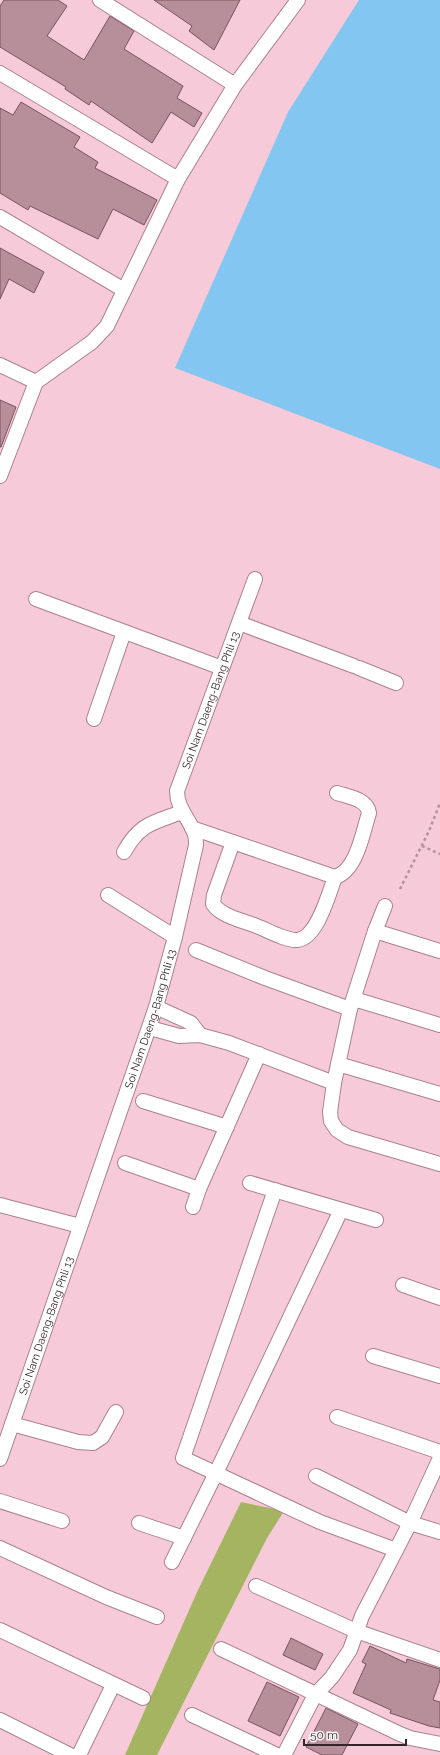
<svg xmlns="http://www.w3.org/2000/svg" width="440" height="1755" font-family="Raleway,sans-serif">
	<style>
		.green { fill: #a4b460 }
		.water { fill: #83c6f1 }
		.building { fill: #b78f9b; stroke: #78535f }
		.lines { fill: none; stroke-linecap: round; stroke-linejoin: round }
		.minor-casing { stroke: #aa828f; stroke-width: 16 }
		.path { stroke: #b5929d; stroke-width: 2.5; stroke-dasharray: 3 3; stroke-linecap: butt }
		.minor { stroke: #fff; stroke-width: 14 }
		.labels { text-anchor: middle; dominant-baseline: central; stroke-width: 3; stroke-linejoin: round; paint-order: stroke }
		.street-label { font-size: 11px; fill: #35252a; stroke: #fcf8f9 }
	</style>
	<rect width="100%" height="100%" fill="#f6cad8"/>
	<path class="green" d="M241 1502 284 1511 267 1538 157 1755H125L198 1590Z"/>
	<path class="water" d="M359 0H440V469L175 368 288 112Z"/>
	<g class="building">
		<path d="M4 0H58L67 6 47 36 84 60 110 16 134 31 124 49 183 86 177 98 202 113 194 127 171 112 152 143 91 101 89 105 65 89 66 87 0 47V6Z"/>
		<path d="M154 0H240L214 50 189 31 192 26Z"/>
		<path d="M21 102 80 137 74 147 98 162 95 168 157 200 144 225 113 209 98 239 30 206 28 210 0 193V108L13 115Z"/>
		<path d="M0 248 44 272 34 293 9 279 0 299Z"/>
		<path d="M0 400 16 407 1 447H0Z"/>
		<path d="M291 1638 323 1654 315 1670 283 1655Z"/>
		<path d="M370 1646 406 1663 407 1659 440 1669V1680L433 1700 440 1702V1728L429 1726 390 1713 391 1710 353 1693 366 1664 362 1662Z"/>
		<path d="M267 1682 299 1697 280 1736 248 1721Z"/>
		<path d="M326 1708 358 1724 342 1755H322L306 1747Z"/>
	</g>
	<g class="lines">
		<defs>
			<g id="minor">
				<path d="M100 0 235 85"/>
				<path d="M0 73 178 179"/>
				<path d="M0 217 124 290"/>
				<path d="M0 365 36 382"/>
				<path d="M0 476 36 382 92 342 107 326 178 179 235 85 298 0"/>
				<path d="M36 599 222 668"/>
				<path d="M239 623 354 666"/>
				<path d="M359 668 396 683"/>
				<path d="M94 719 124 632"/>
				<path d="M192 828 335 877C357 871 363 831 369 813 367 799 349 797 337 793"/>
				<path d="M233 842 214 895 213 904C221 916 241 920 254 925 265 929 286 941 297 940 317 939 329 893 335 877"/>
				<path d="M124 852C140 823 153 823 182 812"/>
				<path d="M108 895 175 937"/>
				<path d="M385 906 375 931 350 1009 334 1083 330 1112 331 1121 337 1130 348 1137 440 1164"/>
				<path d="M375 931 440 951"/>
				<path d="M196 950 265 978 350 1009"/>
				<path d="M354 999 440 1025"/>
				<path d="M156 1007 191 1023 200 1035"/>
				<path d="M150 1028 179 1036 200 1035 229 1043 334 1083"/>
				<path d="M338 1064 440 1094"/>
				<path d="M143 1101 227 1127"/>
				<path d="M125 1163 199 1189"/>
				<path d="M250 1183 376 1220"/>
				<path d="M275 1190 183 1458 320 1522 396 1550"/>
				<path d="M0 1205 80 1226"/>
				<path d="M193 1207 199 1189 259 1054"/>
				<path d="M403 1285 440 1298"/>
				<path d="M373 1356 440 1376"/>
				<path d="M337 1417 440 1452"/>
				<path d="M12 1424 78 1442 93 1443 102 1437 116 1412"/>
				<path id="s1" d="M0 1459 156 1007 175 937 196 845C196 841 196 836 194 832 188 817 177 808 177 791L255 579"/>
				<path d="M316 1476 410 1523 440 1532"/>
				<path d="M0 1501 62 1521"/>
				<path d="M139 1523 184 1538"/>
				<path d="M0 1548 106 1597 157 1617"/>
				<path d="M172 1562 216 1473 341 1210"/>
				<path d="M256 1586 356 1631 440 1660"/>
				<path d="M0 1630 143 1698"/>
				<path d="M221 1649 400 1734 410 1738 440 1744"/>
				<path d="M192 1715 277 1755"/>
				<path d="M0 1720 70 1755"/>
				<path d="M79 1755 113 1685"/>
				<path d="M284 1755 315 1695 332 1677 350 1650 362 1616 410 1523 440 1458"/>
			</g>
		</defs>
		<use href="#minor" class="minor-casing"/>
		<g class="path">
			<path d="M422 846 440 854"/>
			<path d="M400 889 429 831 440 803"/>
		</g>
		<use href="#minor" class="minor"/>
	</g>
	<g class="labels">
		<g class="street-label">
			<text stroke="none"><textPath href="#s1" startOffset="800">Soi Nam Daeng-Bang Phli 13</textPath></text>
			<text stroke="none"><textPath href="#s1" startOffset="465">Soi Nam Daeng-Bang Phli 13</textPath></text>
			<text stroke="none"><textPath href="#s1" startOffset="141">Soi Nam Daeng-Bang Phli 13</textPath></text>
		</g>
	</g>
	<path d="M304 1739v6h102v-6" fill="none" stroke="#35252a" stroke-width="2"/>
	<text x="310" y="1739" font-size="12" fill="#35252a" stroke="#fcf8f9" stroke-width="3" paint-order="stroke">50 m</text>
</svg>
